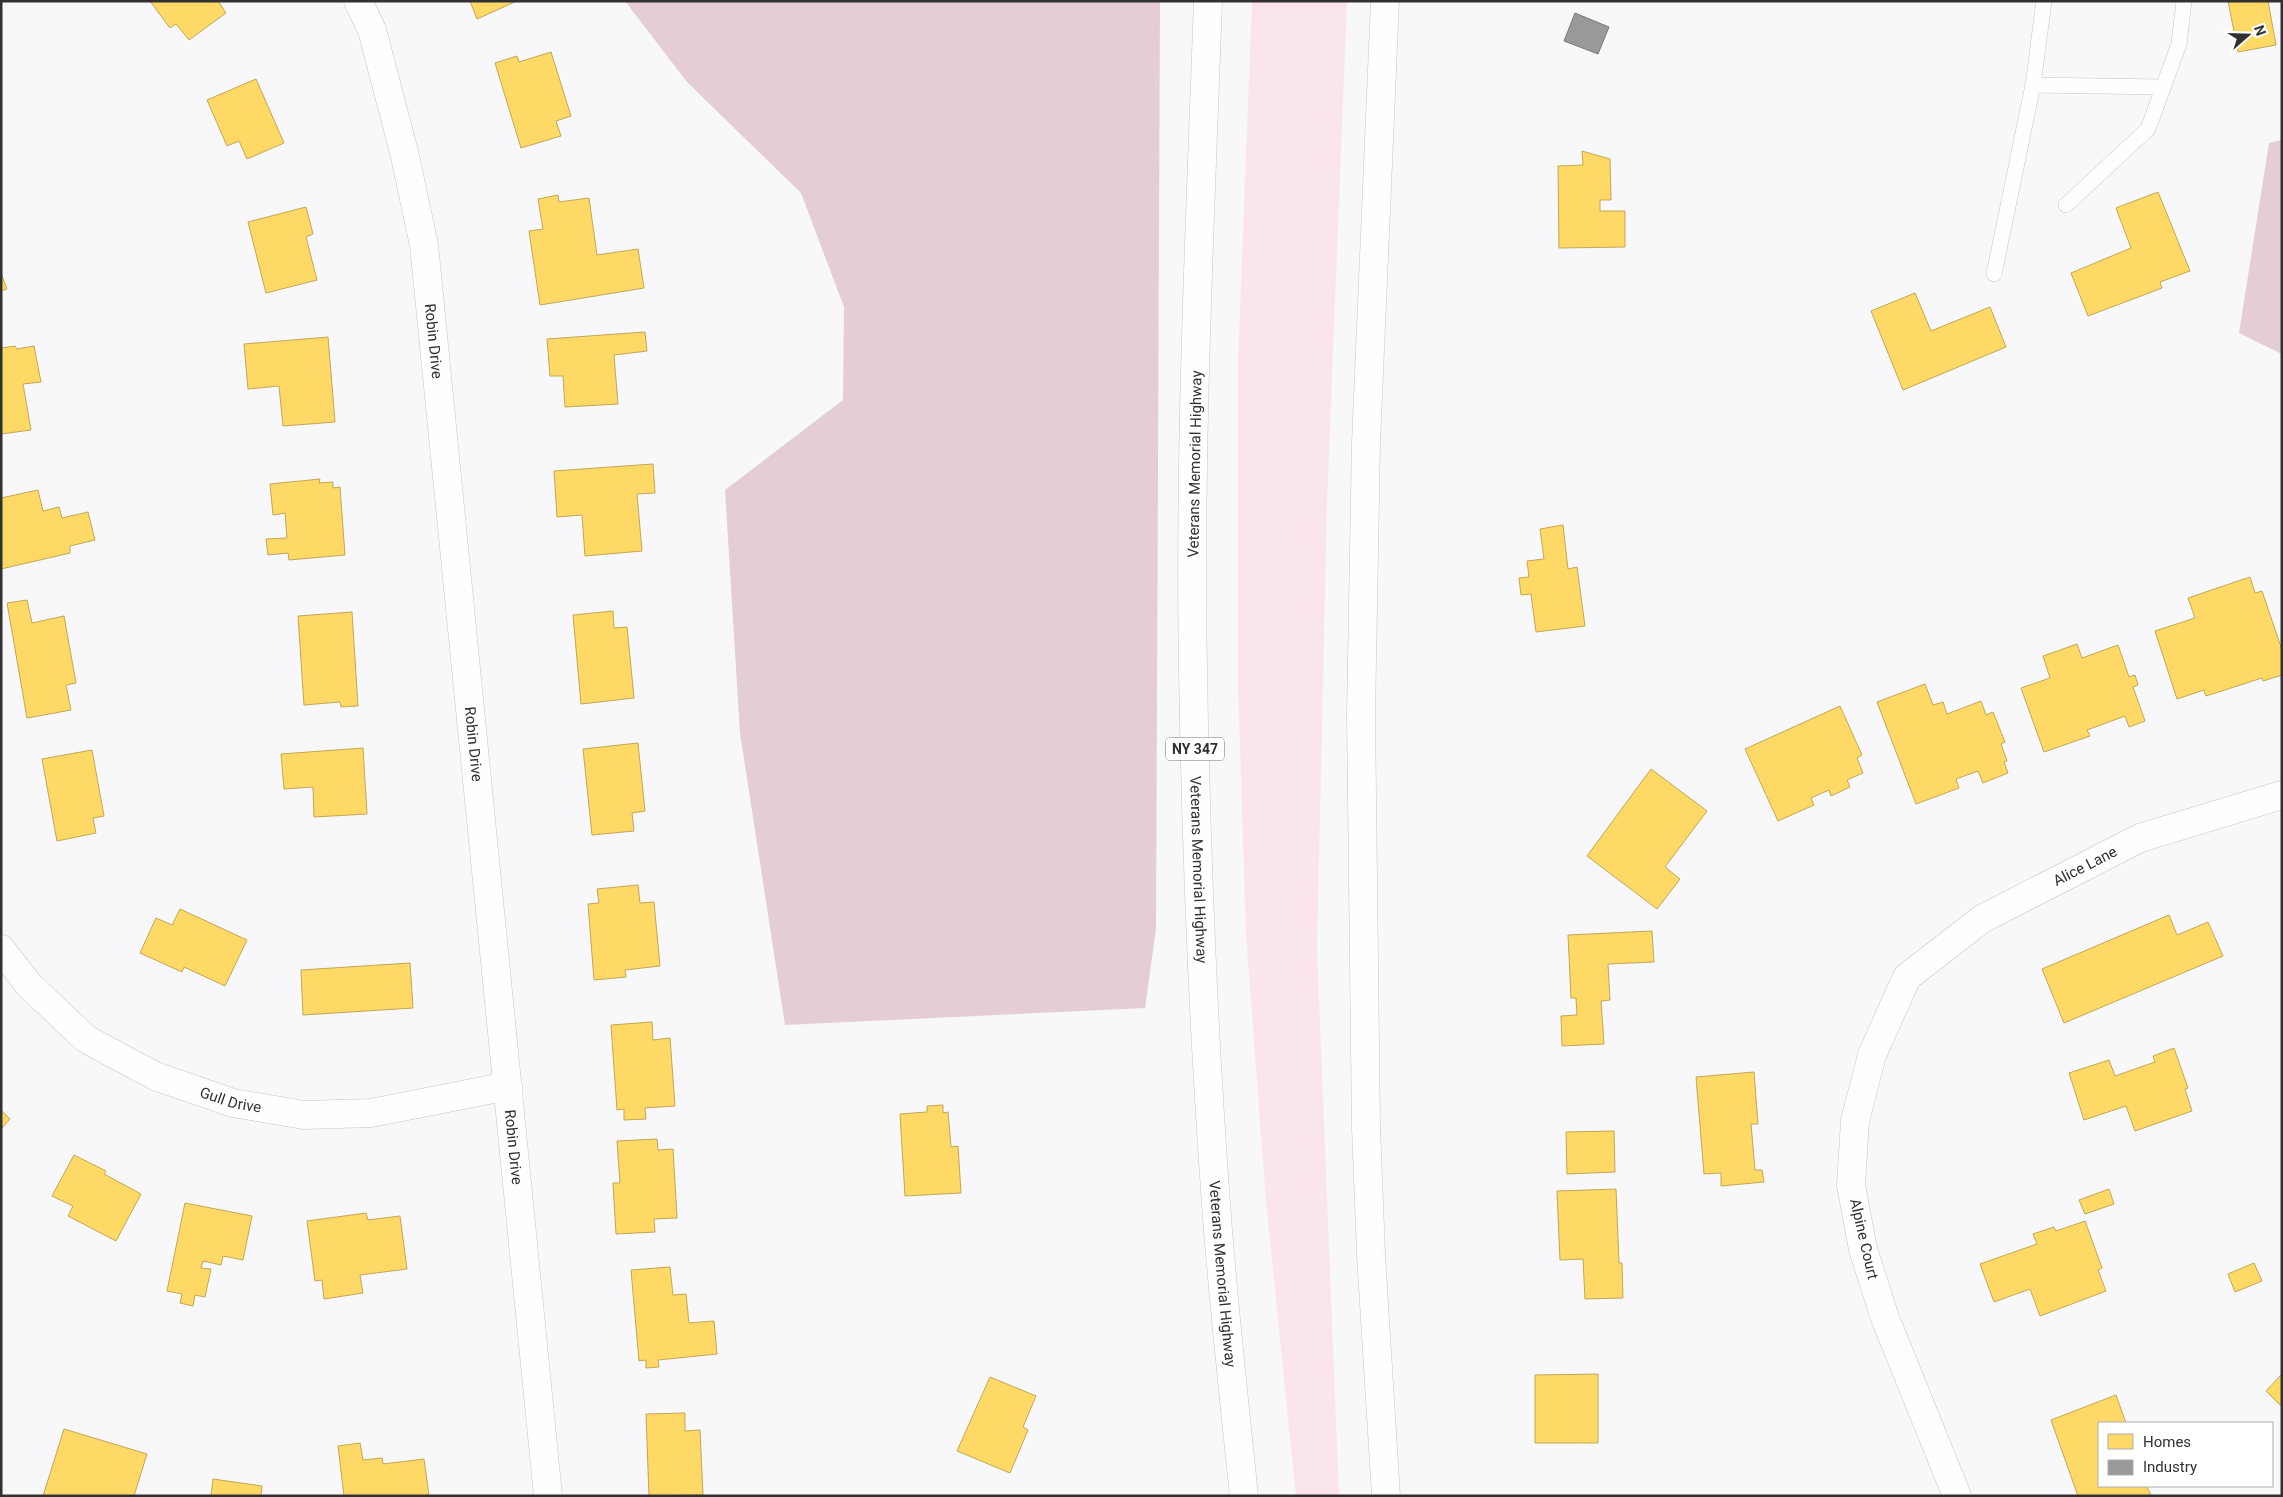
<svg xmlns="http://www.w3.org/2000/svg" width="2283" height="1497" font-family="Roboto,sans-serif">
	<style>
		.green { fill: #fbe5ed }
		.forest { fill: #e4cdd6 }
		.homes { fill: #ffd966; stroke: #c2a756 }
		.industry { fill: #999; stroke: #7a7a7a }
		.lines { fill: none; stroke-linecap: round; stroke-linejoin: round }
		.service-casing { stroke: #c6c6c8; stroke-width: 16 }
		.minor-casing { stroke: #c6c6c8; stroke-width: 29 }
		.trunk-casing { stroke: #c6c6c8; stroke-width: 29 }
		.service { stroke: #fefefe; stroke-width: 15 }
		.minor { stroke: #fefefe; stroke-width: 28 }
		.trunk { stroke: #fefefe; stroke-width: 28 }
		.labels { text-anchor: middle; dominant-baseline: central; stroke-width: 5; stroke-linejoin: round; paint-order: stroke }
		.shield { fill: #fff; stroke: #706f70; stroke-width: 1 }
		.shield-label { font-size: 14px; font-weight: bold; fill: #323132 }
		.street-label { font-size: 15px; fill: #323132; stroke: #fff }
	</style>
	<rect width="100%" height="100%" fill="#f8f7f9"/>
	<path class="green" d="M1252 1H1347L1327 503 1317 949 1339 1496H1296L1266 1201 1246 935 1238 683V363Z"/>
	<g class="forest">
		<path d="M625 1H1160L1156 929 1145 1008 785 1025 740 733 725 490 843 400 844 307 801 193 687 82Z"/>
		<path d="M2282 140V354L2239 333 2269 143Z"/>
	</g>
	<g class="homes">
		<path d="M150 1H218L226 13 189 40 176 24 170 28Z"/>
		<path d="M470 1H517L477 19Z"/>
		<path d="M2228 1H2268L2276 45 2238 52Z"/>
		<path d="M551 52 571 116 556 121 561 136 521 148 495 63 517 56 519 62Z"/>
		<path d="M256 79 284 143 247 159 239 141 227 146 207 100Z"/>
		<path d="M1582 151 1610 159 1611 200H1600V211H1625V247L1559 248 1558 166 1583 165Z"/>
		<path d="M2158 192 2190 271 2160 282 2162 288 2088 316 2071 273 2131 248 2116 208Z"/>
		<path d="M558 195 559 202 589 198 597 255 638 249 644 288 540 305 529 231 543 229 538 199Z"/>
		<path d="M306 207 313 234 306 237 317 280 266 293 248 222Z"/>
		<path d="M1 273 7 289 1 291Z"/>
		<path d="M1915 293 1931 331 1990 307 2006 347 1903 390 1871 311Z"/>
		<path d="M645 332 647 351 614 355 618 404 565 407 563 376H550L547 339Z"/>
		<path d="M328 337 335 422 283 426 279 386 248 389 244 344Z"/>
		<path d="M15 346 17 349 34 346 41 382 23 384 31 430 1 434V348Z"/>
		<path d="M653 464 655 493 637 494 642 551 585 556 582 515 557 517 554 471Z"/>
		<path d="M320 479 319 483 333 482V488L340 487 345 555 289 560 288 553 268 555 266 539 287 538 285 513 273 515 270 484Z"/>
		<path d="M38 490 43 511 59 507 62 518 88 512 95 540 70 546V553L1 569V498Z"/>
		<path d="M1563 525 1568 569 1577 567 1585 626 1536 632 1531 594 1521 595 1519 578 1529 577 1527 561 1544 559 1540 529Z"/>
		<path d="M2250 577 2255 593 2262 591 2282 650V675L2263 681 2262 678 2206 696 2204 690 2177 699 2155 631 2195 618 2188 598Z"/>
		<path d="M27 600 32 623 64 616 76 683 66 685 71 710 27 718 7 603Z"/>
		<path d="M613 611 614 628 627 627 634 698 581 704 573 615Z"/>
		<path d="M352 612 358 706 341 707 340 702 304 705 298 616Z"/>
		<path d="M2077 644 2082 658 2118 645 2129 677 2135 675 2138 685 2133 687 2145 721 2129 727 2125 716 2087 730 2090 736 2044 752 2021 688 2050 678 2043 656Z"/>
		<path d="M1925 684 1933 705 1943 702 1947 714 1981 701 1986 715 1993 712 2005 742 2001 744 2007 761 2004 762 2008 773 1983 783 1978 771 1956 779 1959 788 1916 804 1877 702Z"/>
		<path d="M1840 706 1862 755 1857 758 1863 773 1847 780 1850 787 1831 796 1829 790 1811 798 1814 805 1778 821 1745 749Z"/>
		<path d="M638 743 645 811 632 813 634 831 592 835 583 749Z"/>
		<path d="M363 748 367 814 314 817 313 787 284 789 281 754Z"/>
		<path d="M92 750 104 816 93 818 96 833 57 841 42 759Z"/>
		<path d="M1651 769 1707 811 1665 867 1680 879 1657 909 1587 856Z"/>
		<path d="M638 885 640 903 654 902 660 966 625 970 626 977 594 980 588 904 599 903 597 889Z"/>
		<path d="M180 909 247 940 225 986 184 967 182 972 140 953 156 918 172 925Z"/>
		<path d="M2169 915 2177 935 2208 922 2223 956 2064 1023 2042 969Z"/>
		<path d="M1652 931 1654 962 1608 964 1610 1000 1601 1001 1604 1044 1562 1046 1561 1016 1577 1015 1576 998H1571L1568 935Z"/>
		<path d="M410 963 413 1008 303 1015 301 970Z"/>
		<path d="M652 1022 653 1040 670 1038 675 1106 645 1108 646 1119 624 1120V1109L617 1110 611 1025Z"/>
		<path d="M2174 1048 2188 1088 2185 1089 2192 1111 2135 1131 2126 1106 2084 1120 2069 1073 2109 1060 2115 1076 2155 1062 2153 1056Z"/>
		<path d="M1754 1072 1758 1124H1751L1755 1170H1762L1764 1182 1721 1186V1173L1704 1174 1696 1077Z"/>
		<path d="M943 1105V1113L948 1112 951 1147 958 1146 961 1193 905 1196 900 1114 927 1112V1106Z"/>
		<path d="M1 1110 10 1119 1 1129Z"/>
		<path d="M1614 1131 1615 1172 1567 1174 1566 1132Z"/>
		<path d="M657 1139 658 1150 673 1149 677 1218 654 1219 655 1232 616 1234 613 1183H620L617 1141Z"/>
		<path d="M74 1155 106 1171 104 1174 141 1194 116 1241 68 1216 73 1206 52 1196Z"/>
		<path d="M1616 1189 1619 1263H1622L1623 1298 1585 1299 1583 1259 1560 1260 1557 1191Z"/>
		<path d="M2109 1189 2114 1204 2085 1214 2079 1200Z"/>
		<path d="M185 1203 252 1216 243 1260 223 1256 221 1265 203 1261 201 1268 211 1269 205 1297 195 1295 193 1306 180 1303 182 1294 167 1291Z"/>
		<path d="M366 1213 368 1220 400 1216 407 1269 360 1275 363 1293 324 1299 322 1280 315 1281 307 1221Z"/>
		<path d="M2085 1221 2102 1268 2098 1270 2106 1291 2040 1316 2030 1289 1994 1302 1980 1264 2037 1244 2033 1234 2054 1227 2056 1231Z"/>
		<path d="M2254 1263 2262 1281 2235 1292 2228 1274Z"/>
		<path d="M670 1267 673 1295 686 1294 689 1323 714 1321 717 1354 658 1360 659 1367 646 1368V1360L639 1361 631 1270Z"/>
		<path d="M1598 1374V1443H1535V1375Z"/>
		<path d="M2282 1374V1404L2280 1405 2266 1391Z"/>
		<path d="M990 1377 1036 1396 1023 1427 1028 1430 1010 1473 957 1451Z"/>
		<path d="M2116 1395 2126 1423H2099V1486H2147L2151 1496H2078L2051 1420Z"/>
		<path d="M685 1413V1431L700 1430 703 1495 649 1496 646 1414Z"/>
		<path d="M64 1429 147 1454 134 1496H43Z"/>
		<path d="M360 1443 363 1460 382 1458 383 1464 424 1459 429 1496H344L338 1446Z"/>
		<path d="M213 1479 262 1486 261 1496H211Z"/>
	</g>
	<path class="industry" d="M1575 13 1609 27 1598 54 1564 41Z"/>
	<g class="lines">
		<defs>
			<g id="service">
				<path d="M2033 85 2163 87"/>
				<path d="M2066 205 2148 129 2179 44 2184 1"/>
				<path d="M1994 274 2033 85 2044 1"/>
			</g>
			<g id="minor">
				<path id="s1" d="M358 1 372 30 404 152 424 245 548 1496"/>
				<path id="s2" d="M1 949 29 985 86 1039 155 1076 233 1103 304 1115 371 1113 508 1086"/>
				<path id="s3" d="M1957 1496 1885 1318 1863 1249 1851 1185 1855 1121 1872 1055 1907 977 1982 919 2140 838 2282 795"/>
			</g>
			<g id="trunk">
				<path id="s4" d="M1208 1C1200 224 1189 447 1193 670 1196 848 1203 1026 1216 1204 1223 1301 1234 1399 1244 1496"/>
				<path d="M1385 1 1366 443 1361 715 1366 1127 1371 1255 1386 1496"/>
			</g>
		</defs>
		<use href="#service" class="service-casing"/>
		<use href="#minor" class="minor-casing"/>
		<use href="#trunk" class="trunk-casing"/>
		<use href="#service" class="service"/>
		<use href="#minor" class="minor"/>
		<use href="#trunk" class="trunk"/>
	</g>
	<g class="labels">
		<rect class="shield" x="1166" y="737.5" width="58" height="23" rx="4"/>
		<g class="shield-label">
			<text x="1195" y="749">NY 347</text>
		</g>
		<g class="street-label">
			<text stroke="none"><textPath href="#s1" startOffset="350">Robin Drive</textPath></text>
			<text transform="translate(1195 464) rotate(-89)">Veterans Memorial Highway</text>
			<text stroke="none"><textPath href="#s1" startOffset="755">Robin Drive</textPath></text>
			<text stroke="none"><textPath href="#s3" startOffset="758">Alice Lane</textPath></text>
			<text stroke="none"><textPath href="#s4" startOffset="869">Veterans Memorial Highway</textPath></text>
			<text stroke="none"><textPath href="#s2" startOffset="282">Gull Drive</textPath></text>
			<text stroke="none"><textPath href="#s1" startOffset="1160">Robin Drive</textPath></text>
			<text transform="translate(1864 1239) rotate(77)">Alpine Court</text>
			<text stroke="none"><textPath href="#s4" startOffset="1274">Veterans Memorial Highway</textPath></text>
		</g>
	</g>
	<rect width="2283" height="1497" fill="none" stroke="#323132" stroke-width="5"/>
	<rect x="2098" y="1422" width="175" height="65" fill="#ffffff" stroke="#adadad"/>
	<rect x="2108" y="1434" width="25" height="15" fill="#ffd966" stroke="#adadad"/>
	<text x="2143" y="1447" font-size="15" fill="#323132">Homes</text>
	<rect x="2108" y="1460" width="25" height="15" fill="#999999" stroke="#adadad"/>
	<text x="2143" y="1472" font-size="15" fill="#323132">Industry</text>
	<g transform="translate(2248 35) rotate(70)" stroke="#ffffff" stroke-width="4" paint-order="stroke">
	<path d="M0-4L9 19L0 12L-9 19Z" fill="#323132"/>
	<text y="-8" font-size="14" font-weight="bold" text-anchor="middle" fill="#323132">N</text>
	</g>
</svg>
